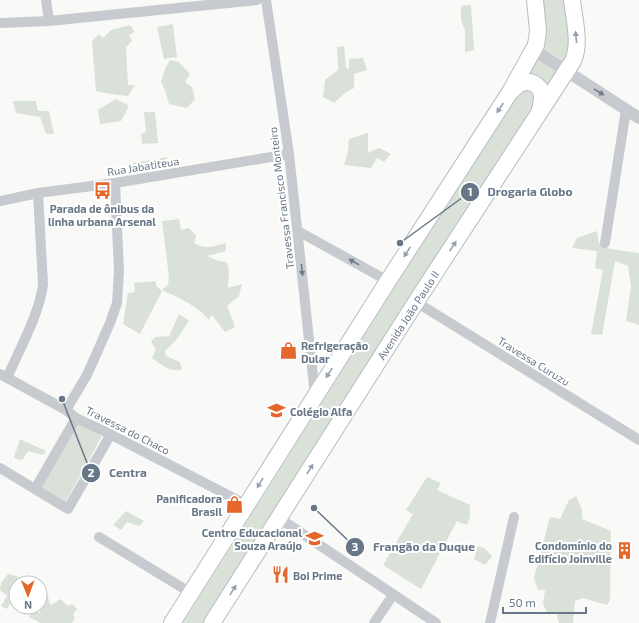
<svg xmlns="http://www.w3.org/2000/svg" width="639" height="623" font-family="'Exo 2',sans-serif">
	<style>
		.green { fill: #dae1d8 }
		.lines { fill: none; stroke-linecap: round; stroke-linejoin: round }
		.primary-casing { stroke: #b8bcc0; stroke-width: 18 }
		.minor { stroke: #c7cace; stroke-width: 10 }
		.tertiary { stroke: #c7cace; stroke-width: 12 }
		.primary { stroke: #fff; stroke-width: 16 }
		.oneway { fill: #95a0ac }
		.oneway2 { fill: #6d7b8c }
		.labels { text-anchor: middle; dominant-baseline: central; stroke-width: 4; stroke-linejoin: round; paint-order: stroke }
		.street-label { font-size: 11px; fill: #687788; stroke: #fff }
		.poi-label { font-size: 11px; font-weight: bold; fill: #687788; stroke: #fff; text-anchor: start }
		.leader { fill: none; stroke: #687788; stroke-width: 1.5 }
		.callout-dot { fill: #687788; stroke: #fff; stroke-width: 1.5 }
		.mark-label { font-size: 12px; text-anchor: middle; font-weight: bold; fill: #fff }
		.callout-label { font-size: 12px; text-anchor: middle; font-weight: bold; fill: #687788; stroke: #fff; stroke-width: 4; stroke-linejoin: round; paint-order: stroke }
	</style>
	<rect width="100%" height="100%" fill="#f9f9f7"/>
	<g class="green">
		<path d="M542 0H565L570 46 569 54 564 62 542 48Z"/>
		<path d="M471 5 474 50 465 52V30L461 21V6Z"/>
		<path d="M173 24 177 57 164 59 157 27Z"/>
		<path d="M130 25 135 32 129 35 132 41 126 47 128 85H135L128 96 110 94 96 91 92 41 99 34 103 38 111 30Z"/>
		<path d="M344 46 346 68 349 69V59L363 58 367 70 354 74V88L345 93 334 103 323 97 325 80 338 70 337 47Z"/>
		<path d="M539 58 560 73 545 98 523 79Z"/>
		<path d="M170 60 179 62 190 74 185 82 192 87 195 99 187 108 169 104 165 90 161 82 165 69Z"/>
		<path d="M530 87 540 102 210 623H183L518 91Z"/>
		<path d="M116 99 129 106 121 121 100 124 98 110Z"/>
		<path d="M13 101H36L38 111H49L54 134H46L40 117 16 113Z"/>
		<path d="M144 112H155L158 143 142 144 141 134 146 132Z"/>
		<path d="M368 133V153L379 148 391 154 384 162 377 158 371 168 344 165 348 151 349 139Z"/>
		<path d="M168 157 158 167 133 169V163Z"/>
		<path d="M179 219 181 230 189 228 196 236 194 243C205 250 215 246 226 243V251L207 256 218 261 227 262 229 272 228 288 242 284 239 296 227 306 235 327 225 332 212 315 209 320C198 306 179 298 162 290L168 285 169 277 162 221Z"/>
		<path d="M597 231 599 243 610 249 639 253V325L626 321 631 286 628 266 615 261 602 335 591 334 603 270 595 268 597 251 572 248 577 238Z"/>
		<path d="M156 281V286L162 291 140 334 123 324 128 293 135 292 134 283Z"/>
		<path d="M179 314 189 321 177 339 165 351 166 356 180 362 182 369C171 374 161 364 152 358L156 349 151 342 155 337 169 336Z"/>
		<path d="M77 423 102 436 64 505 40 489Z"/>
		<path d="M20 439 46 451 43 455 28 451 22 460 16 459 14 457Z"/>
		<path d="M427 477 441 483 437 490 470 505V517L467 525 457 521 421 589 383 565 413 514 406 510Z"/>
		<path d="M576 496 582 510V519L611 531 610 600 607 605 583 598 575 601 573 623H559L556 612 548 615 543 604 545 590H538L534 578 550 517 560 519 569 500Z"/>
		<path d="M126 511 144 521 139 526 127 522 121 530 113 525Z"/>
		<path d="M478 546 484 548 492 556 485 565 474 559Z"/>
		<path d="M8 574 23 578 21 583H16V593L7 609 1 606 7 596 0 590 1 583Z"/>
		<path d="M48 595 49 603 52 605 60 599 68 606 72 604 77 609 73 614 75 618 72 623H41L29 617 32 610 40 613V597Z"/>
	</g>
	<g class="lines">
		<defs>
			<g id="primary">
				<path d="M510 92C513 90 515 87 518 85 528 78 541 84 542 96 542 101 541 105 540 110"/>
				<path d="M172 623 388 281 510 92 536 45 538 31 535 0"/>
				<path d="M212 623 416 302 573 61C581 43 574 19 572 0"/>
			</g>
		</defs>
		<use href="#primary" class="primary-casing"/>
		<g class="minor">
			<path d="M46 0 49 21"/>
			<path d="M266 0 289 154 315 395"/>
			<path d="M0 23 49 21 257 0"/>
			<path d="M0 201 38 193 115 183 289 154"/>
			<path d="M298 231 388 281"/>
			<path d="M605 243 626 110"/>
			<path d="M416 302 639 440"/>
			<path d="M0 374 66 410 76 418 106 432 247 505"/>
			<path d="M7 378C19 350 40 313 43 284L38 193"/>
			<path d="M66 410 87 375 110 323 117 303 119 271 115 183"/>
			<path d="M0 468 68 509 111 434"/>
			<path d="M35 489 76 418"/>
			<path d="M279 518 436 623"/>
			<path d="M99 537 191 593"/>
			<path d="M374 623 393 595"/>
			<path d="M490 623 514 517"/>
		</g>
		<path class="tertiary" d="M534 50 639 118"/>
		<use href="#primary" class="primary"/>
	</g>
	<defs><path id="oneway-solid" d="M-6-.8H1V-3.2L6.5 0L1 3.2V.8H-6Z"/></defs>
	<g class="oneway">
		<use href="#oneway-solid" transform="translate(576 37) rotate(-95)"/>
		<use href="#oneway-solid" transform="translate(500 108) rotate(123)"/>
		<use href="#oneway-solid" transform="translate(453 246) rotate(-57)"/>
		<use href="#oneway-solid" transform="translate(407 252) rotate(123)"/>
		<use href="#oneway-solid" transform="translate(329 373) rotate(123)"/>
		<use href="#oneway-solid" transform="translate(310 469) rotate(-58)"/>
		<use href="#oneway-solid" transform="translate(260 483) rotate(121)"/>
		<use href="#oneway-solid" transform="translate(233 590) rotate(-58)"/>
	</g>
	<g class="oneway2">
		<use href="#oneway-solid" transform="translate(599 92) rotate(32)"/>
		<use href="#oneway-solid" transform="translate(354 262) rotate(-151)"/>
		<use href="#oneway-solid" transform="translate(302 270) rotate(84)"/>
	</g>
	<defs>
		<symbol id="bus-bare" viewBox="-9 -9 18 18"><path d="M-5-6H5V4H4V6H2V4H-2V6H-4V4H-5ZM-3.5-4V0h7V-4ZM-3.5 1.2v1.5H-2V1.2ZM2 1.2v1.5H3.5V1.2Z" fill="#e5672b" stroke="#fff" stroke-width="2.5" paint-order="stroke"/></symbol>
		<symbol id="shop-bare" viewBox="-9 -9 18 18"><path d="M-5-2.5h2.3a2.7 3.5 0 0 1 5.4 0H5L5.5 6h-11ZM-1.5-2.5h3a1.5 2.3 0 0 0-3 0Z" fill="#e5672b" stroke="#fff" stroke-width="2.5" paint-order="stroke"/></symbol>
		<symbol id="school-bare" viewBox="-9 -9 18 18"><path d="M0-5L7-2L0 1L-7-2ZM-4 1L0 2.5L4 1V4Q0 6-4 4Z" fill="#e5672b" stroke="#fff" stroke-width="2.5" paint-order="stroke"/></symbol>
		<symbol id="building-bare" viewBox="-9 -9 18 18"><path d="M-4-6H4V6H1V3H-1V6H-4ZM-2.5-4.3h1.7v1.8h-1.7ZM.8-4.3h1.7v1.8H.8ZM-2.5-1h1.7V.8h-1.7ZM.8-1h1.7V.8H.8Z" fill="#e5672b" stroke="#fff" stroke-width="2.5" paint-order="stroke"/></symbol>
		<symbol id="restaurant-bare" viewBox="-9 -9 18 18"><path d="M-5-6h1v4h1v-4h1v4h1v-4h1v5L-1.5 .5V6h-2V.5L-5-1ZM5-6V6H3V1.5H1.5Q1.5-4 5-6Z" fill="#e5672b" stroke="#fff" stroke-width="2.5" paint-order="stroke"/></symbol>
	</defs>
	<g fill-rule="evenodd">
		<use href="#bus-bare" x="90" y="178" width="25" height="25"/>
		<use href="#shop-bare" x="276" y="338" width="25" height="25"/>
		<use href="#school-bare" x="264" y="398" width="25" height="25"/>
		<use href="#shop-bare" x="222" y="492" width="25" height="25"/>
		<use href="#school-bare" x="302" y="526" width="25" height="25"/>
		<use href="#building-bare" x="612" y="538" width="25" height="25"/>
		<use href="#restaurant-bare" x="268" y="562" width="25" height="25"/>
	</g>
	<g class="labels">
		<g class="street-label">
			<text transform="translate(143 166) rotate(-9)">Rua Jabatiteua</text>
			<text transform="translate(281 198) rotate(-97)">Travessa Francisco Monteiro</text>
			<text transform="translate(408 315) rotate(-57)">Avenida João Paulo II</text>
			<text transform="translate(534 361) rotate(32)">Travessa Curuzu</text>
			<text transform="translate(128 430) rotate(27)">Travessa do Chaco</text>
		</g>
		<g class="poi-label">
			<text x="102" y="208" text-anchor="middle">Parada de ônibus da<tspan x="102" dy="13">linha urbana Arsenal</tspan></text>
			<text x="301" y="345">Refrigeração<tspan x="301" dy="13">Dular</tspan></text>
			<text x="290" y="411">Colégio Alfa</text>
			<text x="222" y="498" text-anchor="end">Panificadora<tspan x="222" dy="13">Brasil</tspan></text>
			<text x="302" y="532" text-anchor="end">Centro Educacional<tspan x="302" dy="13">Souza Araújo</tspan></text>
			<text x="612" y="545" text-anchor="end">Condomínio do<tspan x="612" dy="13">Edifício Joinville</tspan></text>
			<text x="293" y="575">Boi Prime</text>
		</g>
	</g>
	<path class="leader" d="M400 243L470 192M62 399L91 473M314 508L355 547"/>
	<g class="callout-dot">
		<circle cx="400" cy="243" r="4"/>
		<circle cx="62" cy="399" r="4"/>
		<circle cx="314" cy="508" r="4"/>
		<circle cx="470" cy="192" r="10"/>
		<circle cx="91" cy="473" r="10"/>
		<circle cx="355" cy="547" r="10"/>
	</g>
	<g class="mark-label">
		<text x="470" y="196">1</text>
		<text x="91" y="477">2</text>
		<text x="355" y="551">3</text>
	</g>
	<g class="callout-label">
		<text x="530" y="196">Drogaria Globo</text>
		<text x="128" y="477">Centra</text>
		<text x="424" y="551">Frangão da Duque</text>
	</g>
	<g transform="translate(28 595) rotate(179)"><circle r="19" fill="#ffffff" stroke="#c3c9cf"/>
	<path d="M0-3L7 15L0 10L-7 15Z" fill="#e5672b"/>
	<text y="-6" font-size="11" font-weight="bold" text-anchor="middle" fill="#687788">N</text>
	</g>
	<path d="M503 607v6h83v-6" fill="none" stroke="#687788" stroke-width="2"/>
	<text x="509" y="607" font-size="12" fill="#687788" stroke="#ffffff" stroke-width="3" paint-order="stroke">50 m</text>
</svg>
